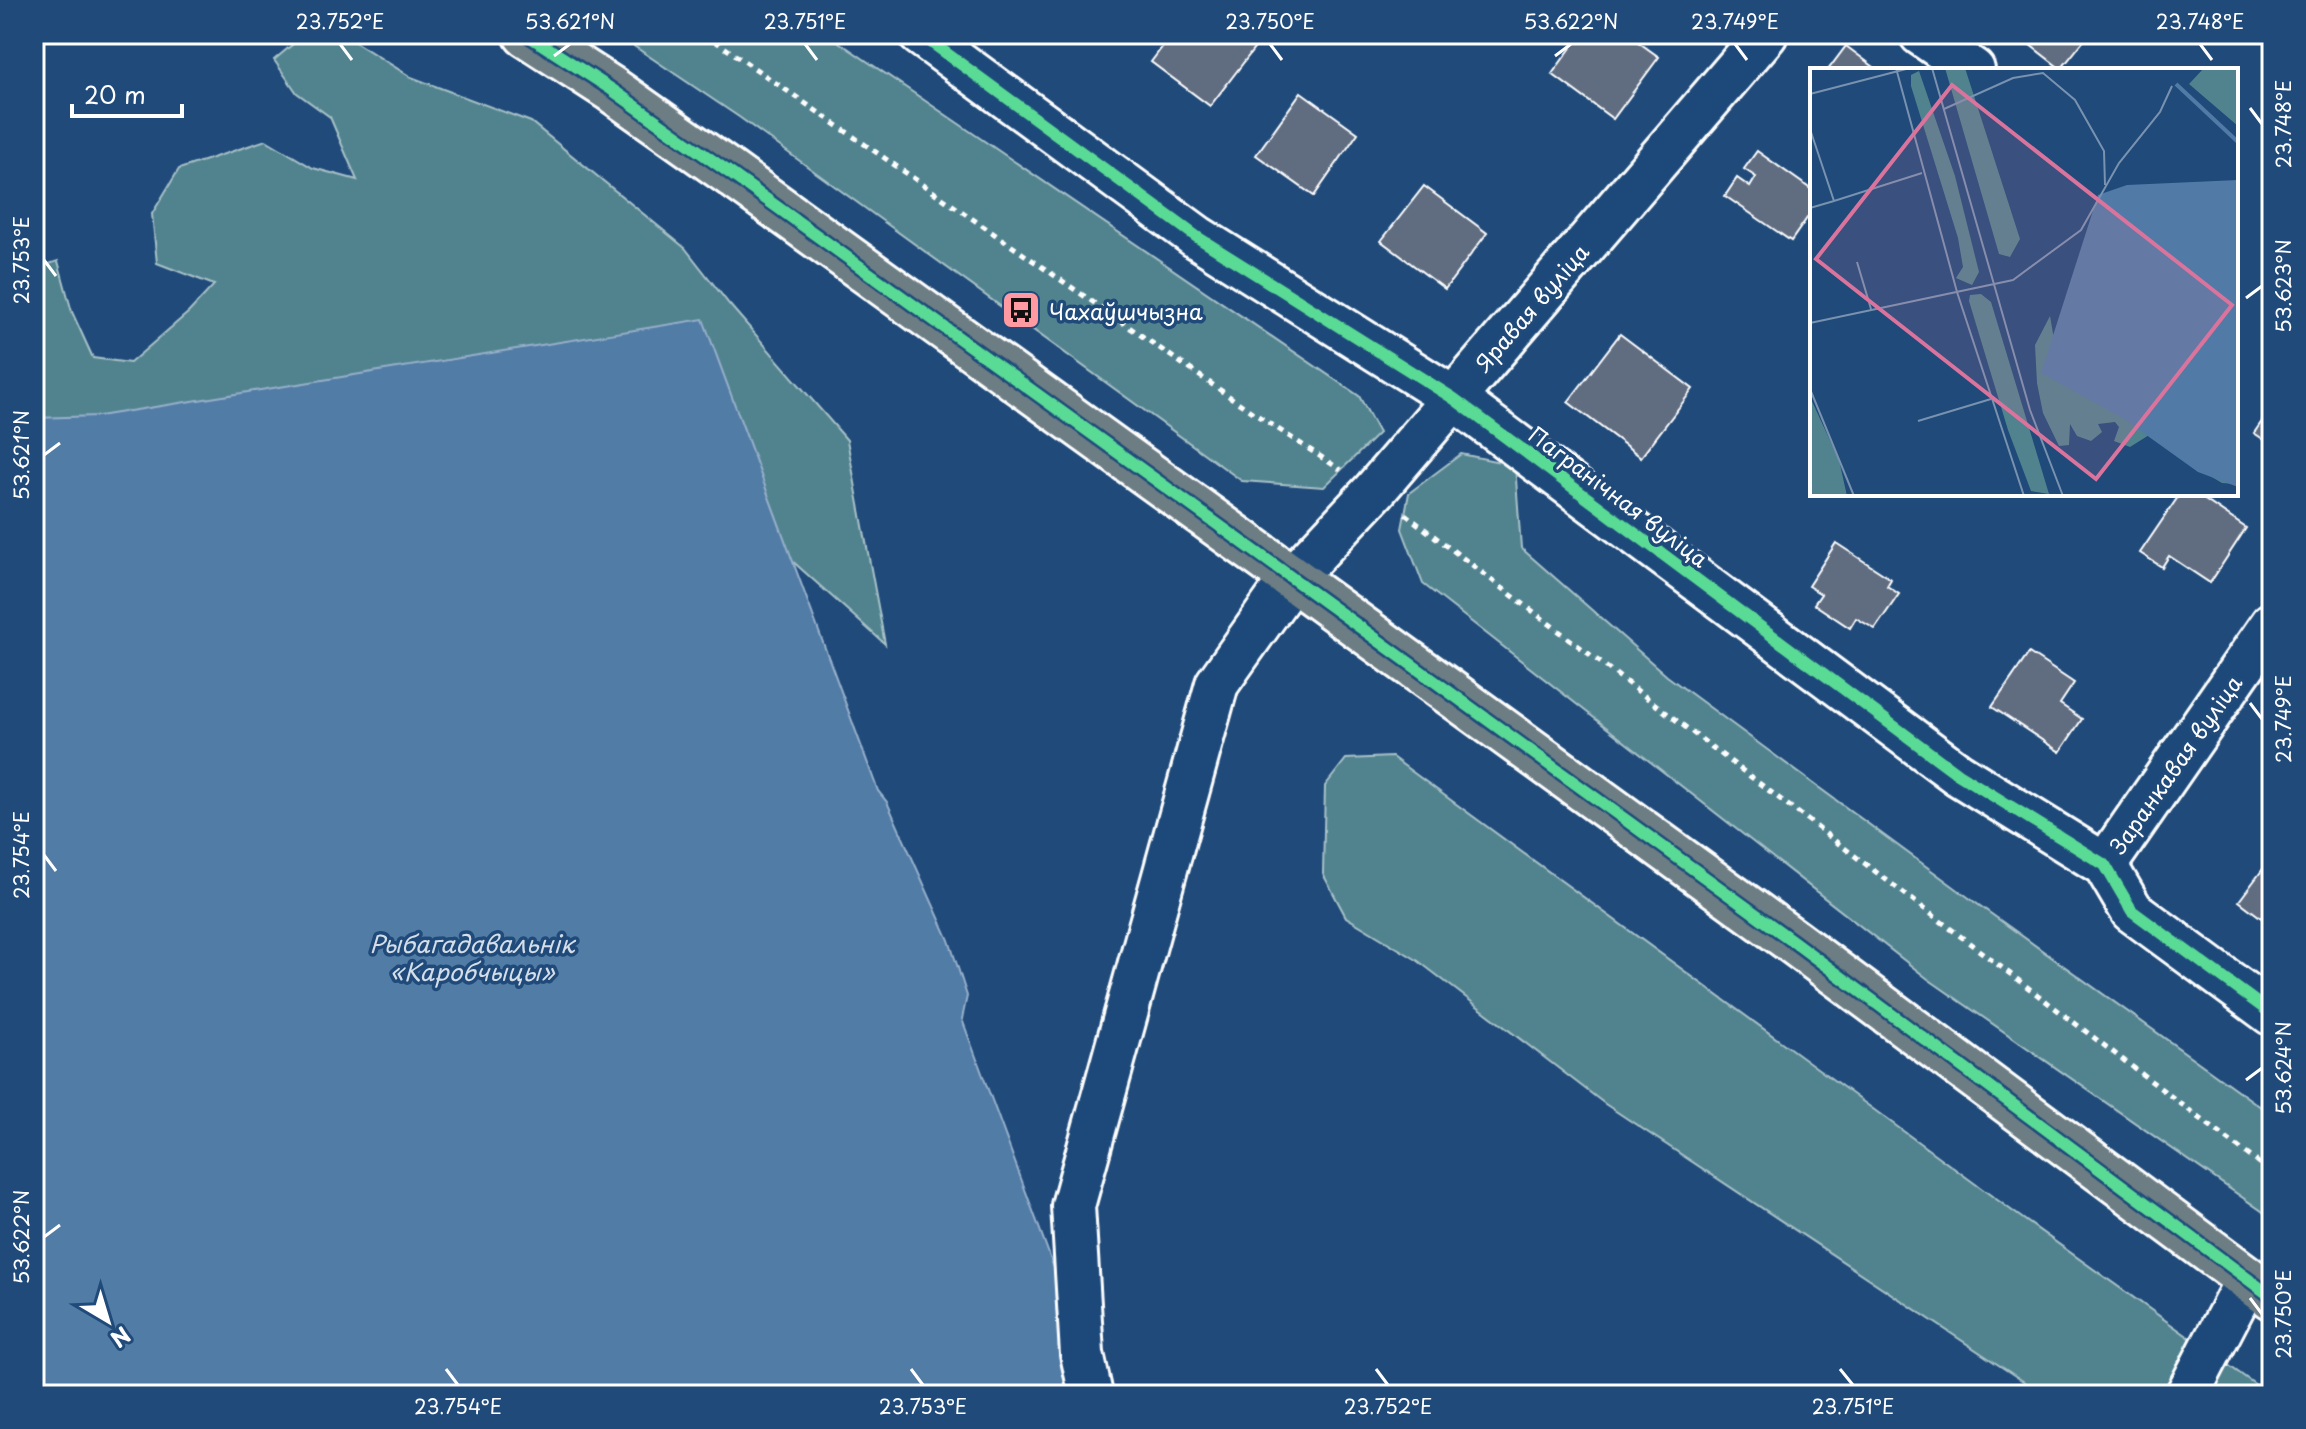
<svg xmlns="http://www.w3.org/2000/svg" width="2306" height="1429" font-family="'Playpen Sans',sans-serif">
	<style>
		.green { fill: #51838f; stroke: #a8c1c7; stroke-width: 2 }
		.water { fill: #517ba6; stroke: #97b0ca; stroke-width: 2 }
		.building { fill: #606c80; stroke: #fff; stroke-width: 2 }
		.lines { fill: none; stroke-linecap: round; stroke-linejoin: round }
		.minor-casing { stroke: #fff; stroke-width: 48 }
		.major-casing { stroke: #fff; stroke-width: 50 }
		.path { stroke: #fff; stroke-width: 5; stroke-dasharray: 6 6; stroke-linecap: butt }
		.minor { stroke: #1f4a7a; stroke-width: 42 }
		.major { stroke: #6d7d84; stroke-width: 44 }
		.cycleway-casing { stroke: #1f4a7a; stroke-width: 17 }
		.cycleway { stroke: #5adb95; stroke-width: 12 }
		.ticks { fill: none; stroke: #fff; stroke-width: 3 }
		.labels { text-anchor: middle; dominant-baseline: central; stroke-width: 7; stroke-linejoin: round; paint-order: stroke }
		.street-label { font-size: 22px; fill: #fff; stroke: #1f4a7a }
		.poi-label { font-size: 22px; fill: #fff; stroke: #1f4a7a; text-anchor: start }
		.water-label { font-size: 24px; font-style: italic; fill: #d4dee9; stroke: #1f4a7a }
		.inset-river { fill: none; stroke: #517ba6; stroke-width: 4 }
		.inset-road { fill: none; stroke: #7992af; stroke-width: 2 }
		.view { fill: #da749d; fill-opacity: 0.15; stroke: #da749d; stroke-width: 4 }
		.inset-edge { fill: none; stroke: #fff; stroke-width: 4 }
		.neatline { fill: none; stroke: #fff; stroke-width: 3 }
		.ticks-label { font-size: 20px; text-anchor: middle; fill: #fff }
	</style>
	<rect width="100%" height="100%" fill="#1f4a7a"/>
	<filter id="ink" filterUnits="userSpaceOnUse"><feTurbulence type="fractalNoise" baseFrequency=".0125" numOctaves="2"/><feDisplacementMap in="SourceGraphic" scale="16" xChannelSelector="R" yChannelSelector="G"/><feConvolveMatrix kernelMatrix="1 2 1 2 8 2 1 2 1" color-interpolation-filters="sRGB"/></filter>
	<g filter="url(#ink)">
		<g class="green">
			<path d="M305 34H342L411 77 531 122 685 248 729 304 847 440 885 644 743 517 34 610V269L58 261 72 312 93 358 130 363 189 312 214 285 157 263 152 214 179 169 266 140 313 168 357 180 330 117 297 93 274 60Z"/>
			<path d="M616 34H827L1359 396 1379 433 1324 487 1242 481 739 117Z"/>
			<path d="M1461 454 1515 465 1521 548 1667 676 1976 903 2272 1115V1218L1928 979 1423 584 1402 529 1409 493Z"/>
			<path d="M1392 757 2022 1218 2270 1395H2044L1605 1104 1417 960 1346 917 1323 874 1325 786 1346 759Z"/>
		</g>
		<path class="water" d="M703 319 878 791 887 802 949 940 967 996 962 1019 1101 1395H34V418L99 416Z"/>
		<g class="building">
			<path d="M1172 34H1242L1257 45 1210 106 1151 62Z"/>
			<path d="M1581 34H1627L1659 57 1613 119 1552 74Z"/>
			<path d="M2016 34H2089L2061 69Z"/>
			<path d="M1846 46 1878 70H1828Z"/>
			<path d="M1301 92 1358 133 1314 196 1256 155Z"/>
			<path d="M1757 151 1812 190V211L1791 241 1725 196 1737 178 1750 187 1756 177 1744 169Z"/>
			<path d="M1424 186 1487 233 1445 289 1381 241Z"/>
			<path d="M1620 334 1693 389 1641 457 1568 402Z"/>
			<path d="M2272 407V445L2254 433Z"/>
			<path d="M2180 494H2196L2246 528 2210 583 2169 556 2162 567 2140 553Z"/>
			<path d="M1836 543 1891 579 1887 586 1899 594 1875 629 1856 618 1850 628 1814 604 1821 594 1808 586Z"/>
			<path d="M2029 653 2074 683 2060 704 2082 719 2060 752 1992 707Z"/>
			<path d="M2272 857V926L2239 901Z"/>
		</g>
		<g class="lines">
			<defs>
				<g id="minor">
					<path d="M920 34 1197 237 1453 398 1958 774 2105 865 2132 911 2272 1014"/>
					<path d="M1921 34 1973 70"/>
					<path d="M2105 865 2272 624"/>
					<path d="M1091 1395 1082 1354 1073 1206 1217 684 1292 578 1374 491 1766 34"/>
					<path d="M2187 1395 2247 1280"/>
				</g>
				<path id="major" d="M526 34 611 89 730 173 1292 578 1794 942 2272 1297"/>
			</defs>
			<use href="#minor" class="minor-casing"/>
			<use href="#major" class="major-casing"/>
			<g class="path">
				<path d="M705 34 1252 412 1341 470"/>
				<path d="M1405 514 2272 1173"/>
			</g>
			<use href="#minor" class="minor"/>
			<use href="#major" class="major"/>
			<defs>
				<g id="cycleway">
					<path d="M526 34 611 89 730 173 1292 578 1794 942 2272 1297"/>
					<path d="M920 34 1197 237 1453 398 1958 774 2105 865 2132 911 2272 1014"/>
				</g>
			</defs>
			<use href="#cycleway" class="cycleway-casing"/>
			<use href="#cycleway" class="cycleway"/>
		</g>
	</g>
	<path class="ticks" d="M340 44 352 60M805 44 817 60M1270 44 1282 60M1735 44 1747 60M2200 44 2212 60M554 56 570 44M1555 56 1571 44M2250 108 2262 124M44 260 56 276M2246 298 2262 286M44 455 60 443M2250 703 2262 719M44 855 56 871M2246 1080 2262 1068M44 1237 60 1225M2250 1298 2262 1314M446 1369 458 1385M911 1369 923 1385M1376 1369 1388 1385M1840 1369 1853 1385"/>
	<defs>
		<symbol id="bus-square" viewBox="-11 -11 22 22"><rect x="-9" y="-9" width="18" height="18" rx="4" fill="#ff9aa2" stroke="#1f4a7a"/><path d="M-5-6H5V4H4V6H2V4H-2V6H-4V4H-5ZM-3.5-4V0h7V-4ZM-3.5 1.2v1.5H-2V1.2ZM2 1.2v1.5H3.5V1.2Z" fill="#111"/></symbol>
	</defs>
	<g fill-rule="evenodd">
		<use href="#bus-square" x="999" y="288" width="44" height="44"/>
	</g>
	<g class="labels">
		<g class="street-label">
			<text transform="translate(1531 307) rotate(-49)">Яравая вуліца</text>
			<text transform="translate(1619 496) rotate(37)">Пагранічная вуліца</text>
			<text transform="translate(2175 764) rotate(-55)">Заранкавая вуліца</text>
		</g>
		<g class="poi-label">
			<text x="1049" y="310">Чахаўшчызна</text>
		</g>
		<g class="water-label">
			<text x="472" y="943">Рыбагадавальнік<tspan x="472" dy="28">«Каробчыцы»</tspan></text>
		</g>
	</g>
	<g transform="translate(1810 68)">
		<rect width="428" height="428" fill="#1f4a7a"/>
		<path d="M135 0H155L210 171 200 189 189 186ZM394 0H428V58L379 16ZM109 3 145 108 169 204 162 217 146 210 153 199 148 170 101 18V7ZM171 226 181 234 239 426 221 423 198 362 159 233 160 227ZM240 248 245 277 428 416 412 415 385 399 347 362 320 379 304 373 309 359 305 354 288 356 292 364 281 373 267 368 260 356 259 377 249 378 233 345 227 315 225 277ZM0 329 29 392 37 428H0Z" fill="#51838f"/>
		<path d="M428 112V419L388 404 314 351 231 305 288 127 317 117Z" fill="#517ba6"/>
		<path class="inset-river" d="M366 16 428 74"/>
		<path class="inset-road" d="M86 0 147 224 214 428M122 0 220 342 253 428M0 26 100 0M134 41 203 10 233 5 265 32 294 83 295 117M0 61 24 133 112 105M0 140 24 133M47 194 61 241M0 255 203 212 271 162 309 95 350 44 362 18M0 321 44 428M108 353 181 331"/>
		<path class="view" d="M142 17 422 237 286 411 6 191Z"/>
		<rect width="428" height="428" class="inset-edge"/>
	</g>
	<rect width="2306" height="1429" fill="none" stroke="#1f4a7a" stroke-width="88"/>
	<g transform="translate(108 1321) rotate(142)" stroke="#1f4a7a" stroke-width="6" paint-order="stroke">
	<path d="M0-6L14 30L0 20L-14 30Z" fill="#ffffff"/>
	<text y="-12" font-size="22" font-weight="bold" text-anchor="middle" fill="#ffffff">N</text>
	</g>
	<path d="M72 104v12h110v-12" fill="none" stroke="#ffffff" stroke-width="4"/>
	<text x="84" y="104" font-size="24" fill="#ffffff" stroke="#1f4a7a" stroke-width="6" paint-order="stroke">20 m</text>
	<rect x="44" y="44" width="2218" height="1341" class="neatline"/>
	<g class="ticks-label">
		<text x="340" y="29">23.752°E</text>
		<text x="570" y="29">53.621°N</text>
		<text x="805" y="29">23.751°E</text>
		<text x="1270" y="29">23.750°E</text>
		<text x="1571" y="29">53.622°N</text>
		<text x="1735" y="29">23.749°E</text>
		<text x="2200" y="29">23.748°E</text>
		<text transform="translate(2284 124) rotate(-90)" y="7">23.748°E</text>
		<text transform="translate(22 260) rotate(-90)" y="7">23.753°E</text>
		<text transform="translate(2284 286) rotate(-90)" y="7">53.623°N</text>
		<text transform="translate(22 455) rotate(-90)" y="7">53.621°N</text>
		<text transform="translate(2284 719) rotate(-90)" y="7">23.749°E</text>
		<text transform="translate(22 855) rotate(-90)" y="7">23.754°E</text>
		<text transform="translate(2284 1068) rotate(-90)" y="7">53.624°N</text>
		<text transform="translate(22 1237) rotate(-90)" y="7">53.622°N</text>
		<text transform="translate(2284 1314) rotate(-90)" y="7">23.750°E</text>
		<text x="458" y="1414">23.754°E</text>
		<text x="923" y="1414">23.753°E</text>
		<text x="1388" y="1414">23.752°E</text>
		<text x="1853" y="1414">23.751°E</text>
	</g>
</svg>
